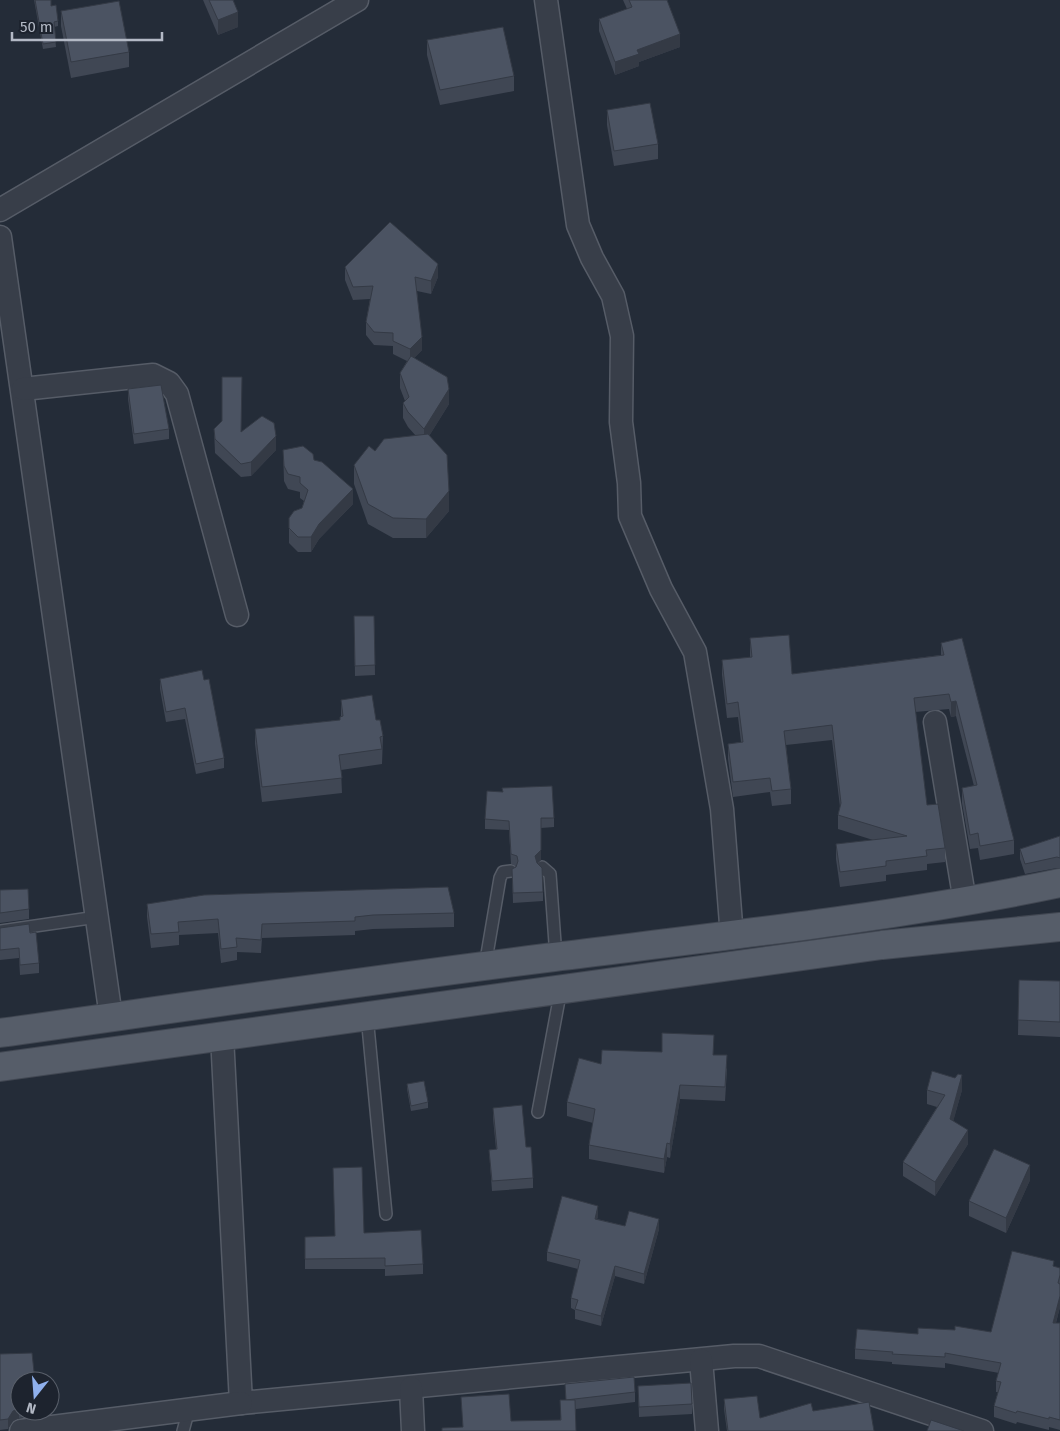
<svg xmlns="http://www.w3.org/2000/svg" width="1060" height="1431" font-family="'Fira Sans',sans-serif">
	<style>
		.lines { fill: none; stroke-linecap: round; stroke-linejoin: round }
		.service-casing { stroke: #565c67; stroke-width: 14 }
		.minor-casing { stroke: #565c67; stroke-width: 25 }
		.primary-casing { stroke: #414752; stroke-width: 30 }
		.service { stroke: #383e49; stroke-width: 11 }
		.minor { stroke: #383e49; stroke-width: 22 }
		.primary { stroke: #565d69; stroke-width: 28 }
		.wall { fill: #404754 }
		.shaded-wall { fill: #343a45 }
		.building { fill: #4b5362; stroke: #343a45 }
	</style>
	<rect width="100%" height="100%" fill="#242c38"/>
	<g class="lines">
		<defs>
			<g id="service">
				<path d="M542 867 550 874 556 957"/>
				<path d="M0 931 97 917"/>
				<path d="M485 966 500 878 503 872 511 871"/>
				<path d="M367 1016 386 1214"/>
				<path d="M538 1112 561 989"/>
				<path d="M183 1431 189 1409"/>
			</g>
			<g id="minor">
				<path d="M546 0 578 225 592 258 613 296 622 336 621 422 629 483 630 516 661 589 695 652 722 809 732 937"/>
				<path d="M0 210 357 0"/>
				<path d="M0 237 111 1017"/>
				<path d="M23 389 153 375 169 383 177 394 237 615"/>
				<path d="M935 722 965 902"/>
				<path d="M222 1036 241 1403 734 1356H759L982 1431"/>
				<path d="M701 1360 707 1431"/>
				<path d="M411 1388 413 1431"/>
				<path d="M21 1431 241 1403"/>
			</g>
			<g id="primary">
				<path d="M0 1033C185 1007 369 980 554 957 723 936 893 918 1060 883"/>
				<path d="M0 1067 882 945 1060 927"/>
			</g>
		</defs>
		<use href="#service" class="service-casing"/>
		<use href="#minor" class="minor-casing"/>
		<use href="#primary" class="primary-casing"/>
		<use href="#service" class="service"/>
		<use href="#minor" class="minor"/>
		<use href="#primary" class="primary"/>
	</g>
	<g class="wall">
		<path d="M34 0H51V6L58 21V26L54 27 56 47 43 49Z"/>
		<path d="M203 0H233L238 27 218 35Z"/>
		<path d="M623 0H667L680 47 639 62V66L615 75 599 31V19L627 9Z"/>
		<path d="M61 11 129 52V67L71 78 61 26Z"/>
		<path d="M427 40 514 76V91L440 105 427 55Z"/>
		<path d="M607 110 658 144V159L614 166 607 125Z"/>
		<path d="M345 267 438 277 431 294 417 291 422 350 414 358 449 404 429 436 449 511 426 538H393L368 524 354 484V465L375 451 416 436 408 427 403 418V403L405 401 400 388V373L407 361 393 354V346L374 345 366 335V322L370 299 353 300 345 280Z"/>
		<path d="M128 389 169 429V439L134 444 128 399Z"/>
		<path d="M214 429 241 432 276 450 251 476 241 477 215 453Z"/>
		<path d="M283 450 314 460 353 504 319 539 311 552H298L289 543V528L302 508 304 501 300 498V492L288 489 284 481Z"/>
		<path d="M354 616H374L375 675 355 676Z"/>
		<path d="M750 638 792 674 941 655V643L1014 840V854L980 860 978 848 970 849 962 803V788L974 786 956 716 951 717 949 709 915 712 927 805 945 848V862L927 864V870L886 875V881L840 887 836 859V844L873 840 838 829V815L840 807 832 740 786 745 791 789V804L772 806 770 792 733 797 728 759V744L741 742 738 717 727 718 722 675V660L750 658Z"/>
		<path d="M160 679 204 680 224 758V768L196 774 185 719 166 722 160 689Z"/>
		<path d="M341 700 376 720 383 736 382 764 341 770 342 793 262 802 255 744V729L340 720 341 717Z"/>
		<path d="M554 818V827L541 828V860L538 863 543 892V901L513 903 512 869 516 866 511 864 509 830 485 829V819Z"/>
		<path d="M1060 836V868H1057L1025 874 1020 859V849Z"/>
		<path d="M0 890 29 909V919L0 923Z"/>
		<path d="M147 904 454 913V927L373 929 355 931V935L262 938 261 953 237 952V960L221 963 218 933 179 935V945L151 948 147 917Z"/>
		<path d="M0 928 30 933 39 963V973L20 975 19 958 0 960Z"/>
		<path d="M1019 980 1060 981V1037L1018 1035Z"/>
		<path d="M714 1055 727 1069 725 1101 680 1099 670 1158 667 1157 664 1173 589 1159V1145L593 1123 567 1116V1102L601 1064Z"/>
		<path d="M407 1084 428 1102V1108L411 1111 407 1089Z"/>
		<path d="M927 1090H962L953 1121 968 1144 935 1196 903 1176V1162L937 1107 927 1104Z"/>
		<path d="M493 1108 526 1147 533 1178V1188L492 1191 489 1150 496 1149 493 1118Z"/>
		<path d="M1030 1180 1006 1233 969 1216V1201Z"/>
		<path d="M598 1216 597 1219 625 1226 659 1229 644 1284 615 1276 601 1326 575 1319V1310L571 1308V1298L578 1269 547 1261V1252Z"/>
		<path d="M364 1233 423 1264V1274L385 1276V1269H305V1237L334 1236Z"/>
		<path d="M1054 1267 1060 1268V1307L1056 1323H1060V1430L1049 1427V1430L1017 1422 1016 1424 994 1417V1406L998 1392H996V1381L999 1373 945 1363V1368L892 1364V1362L855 1359V1349L991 1332Z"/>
		<path d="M0 1354 20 1381V1411H38V1416L19 1418 13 1421 8 1429 0 1430Z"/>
		<path d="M565 1384 635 1392V1402L576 1409V1431L463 1427 461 1397 511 1421 560 1420 566 1400Z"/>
		<path d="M638 1386 692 1404V1414L639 1417Z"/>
		<path d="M724 1399 760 1418 813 1411 874 1431H727L724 1409Z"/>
	</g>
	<g class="shaded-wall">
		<path d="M238 12V27L218 35V20Z"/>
		<path d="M680 34V47L639 62V66L615 75V62L637 50Z"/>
		<path d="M438 264V277L431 294V281Z"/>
		<path d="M422 337V350L410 362V349Z"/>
		<path d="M449 389V404L424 444V429Z"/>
		<path d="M276 436V450L251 476V462Z"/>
		<path d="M353 489V504L319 539 311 552V537L319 524Z"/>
		<path d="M449 491V511L426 538V519Z"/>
		<path d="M956 701V716L951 717V702Z"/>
		<path d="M541 850V860L535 866V856Z"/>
		<path d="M962 1075V1090L950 1133V1119Z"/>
		<path d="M680 1085V1099L670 1158V1144Z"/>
		<path d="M968 1130V1144L935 1196V1182Z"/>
		<path d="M667 1143V1157L664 1173V1159Z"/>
		<path d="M1030 1165V1180L1006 1233V1218Z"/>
		<path d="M598 1206V1216L595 1229V1219Z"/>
		<path d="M659 1219V1229L644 1284V1274Z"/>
		<path d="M615 1266V1276L601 1326V1316Z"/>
		<path d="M1060 1296V1307L1053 1333V1323Z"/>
		<path d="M19 1408V1418L13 1421 8 1429V1419L13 1411Z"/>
	</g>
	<g class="building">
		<path d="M35 0H51V6L56 5 58 21 54 22 56 42 43 44Z"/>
		<path d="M209 0H233L238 12 218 20Z"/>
		<path d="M629 0H667L680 34 637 50 639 54 615 62 599 19 632 7Z"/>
		<path d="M119 1 129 52 71 62 61 11Z"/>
		<path d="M503 27 514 76 440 90 427 40Z"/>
		<path d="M650 103 658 144 614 151 607 110Z"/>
		<path d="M390 222 438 264 431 281 415 277 422 337 410 349 393 341V333L374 332 366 322 373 286 353 287 345 267Z"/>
		<path d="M411 356 447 377 449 389 424 429 408 412 403 403 409 397 400 373Z"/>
		<path d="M222 377H242L241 432 262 416 274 423 276 436 251 462 241 464 215 439 214 429 222 421Z"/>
		<path d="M161 385 169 429 134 434 128 389Z"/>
		<path d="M428 434 447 455 449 491 426 519 393 518 368 504 354 465 369 446 375 451 384 439Z"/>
		<path d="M303 446 313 454 314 460 322 462 353 489 319 524 311 537H298L289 528V518L294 511 302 508 308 490 300 483V477L288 474 284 466 283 450Z"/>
		<path d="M354 616H374L375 665 355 666Z"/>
		<path d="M789 635 792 674 944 655 941 643 962 638 1014 840 980 846 978 833 970 835 962 788 977 785 956 701 951 702 949 694 914 698 927 805 938 804 945 848 926 850 927 856 886 861V866L840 872 836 844 907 836 838 815 841 803 832 725 784 731 791 789 772 791 770 778 733 782 728 744 743 742 738 702 727 704 722 660 752 657 750 638Z"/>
		<path d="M202 670 204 680 209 679 224 758 196 764 185 708 166 712 160 679Z"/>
		<path d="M372 695 376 720H380L383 736 380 737 382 749 339 755 342 778 262 787 255 729 340 720V717L343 716 341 700Z"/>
		<path d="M552 786 554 818H541V850L535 856 537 863 542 868 543 892 513 893 512 869 516 867 518 861 517 856 511 854 509 821 485 819 487 791 503 792 502 788Z"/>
		<path d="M1060 836V858L1057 857 1025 864 1020 849Z"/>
		<path d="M448 887 454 913 373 915 355 917V921L262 924 261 940 236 938 237 947 221 949 218 919 178 922 179 932 151 934 147 904 204 895Z"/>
		<path d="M28 889 29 909 0 913V890Z"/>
		<path d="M29 924 30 933 36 932 39 963 20 965 19 948 0 950V928Z"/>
		<path d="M1019 980 1060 981V1022L1018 1020Z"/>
		<path d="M662 1033 714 1035 713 1055H727L725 1087 680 1085 670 1144 667 1143 664 1159 589 1145 595 1109 567 1102 579 1058 601 1064 602 1050 662 1052Z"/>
		<path d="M932 1071 955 1078 958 1074 962 1075 950 1119 968 1130 935 1182 903 1162 945 1095 927 1090Z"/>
		<path d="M424 1081 428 1102 411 1106 407 1084Z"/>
		<path d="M522 1105 526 1147H531L533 1178 492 1181 489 1150 497 1149 493 1108Z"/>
		<path d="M994 1149 1030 1165 1006 1218 969 1201Z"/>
		<path d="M362 1167 364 1233 421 1230 423 1264 385 1266V1258L305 1259V1237L335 1236 333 1168Z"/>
		<path d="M562 1196 598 1206 595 1219 625 1226 629 1211 659 1219 644 1274 615 1266 601 1316 575 1309 578 1300 571 1298 580 1260 547 1252Z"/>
		<path d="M1012 1251 1054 1261 1053 1266 1060 1268V1275L1058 1283 1060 1284V1296L1053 1323H1060V1420L1049 1417V1419L1017 1411 1016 1413 994 1406 1001 1382 996 1381 1001 1363 945 1353V1357L892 1354 893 1352 855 1349 857 1329 918 1334V1328L955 1330V1326L991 1332Z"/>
		<path d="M32 1353 35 1381H20V1408L13 1411 8 1419 0 1420V1354Z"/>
		<path d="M634 1377 635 1392 566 1400 565 1384Z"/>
		<path d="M691 1383 692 1404 639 1407 638 1386Z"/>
		<path d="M509 1394 511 1421 561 1420 560 1400H575L576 1431H442V1428L463 1427 461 1397Z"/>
		<path d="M757 1396 760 1418 811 1403 813 1411 869 1402 874 1431H728L724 1399Z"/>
		<path d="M931 1420 964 1431H927Z"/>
	</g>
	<g transform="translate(35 1396) rotate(197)"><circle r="24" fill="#1d232e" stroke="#595f6a"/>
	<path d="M0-4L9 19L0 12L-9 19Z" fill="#8fb0ed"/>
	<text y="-8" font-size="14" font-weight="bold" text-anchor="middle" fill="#b3b9c5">N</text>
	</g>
	<path d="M12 32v8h150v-8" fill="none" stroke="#b3b9c5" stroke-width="2.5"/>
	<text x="20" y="32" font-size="15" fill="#b3b9c5" stroke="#1d232e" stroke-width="4" paint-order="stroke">50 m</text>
</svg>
